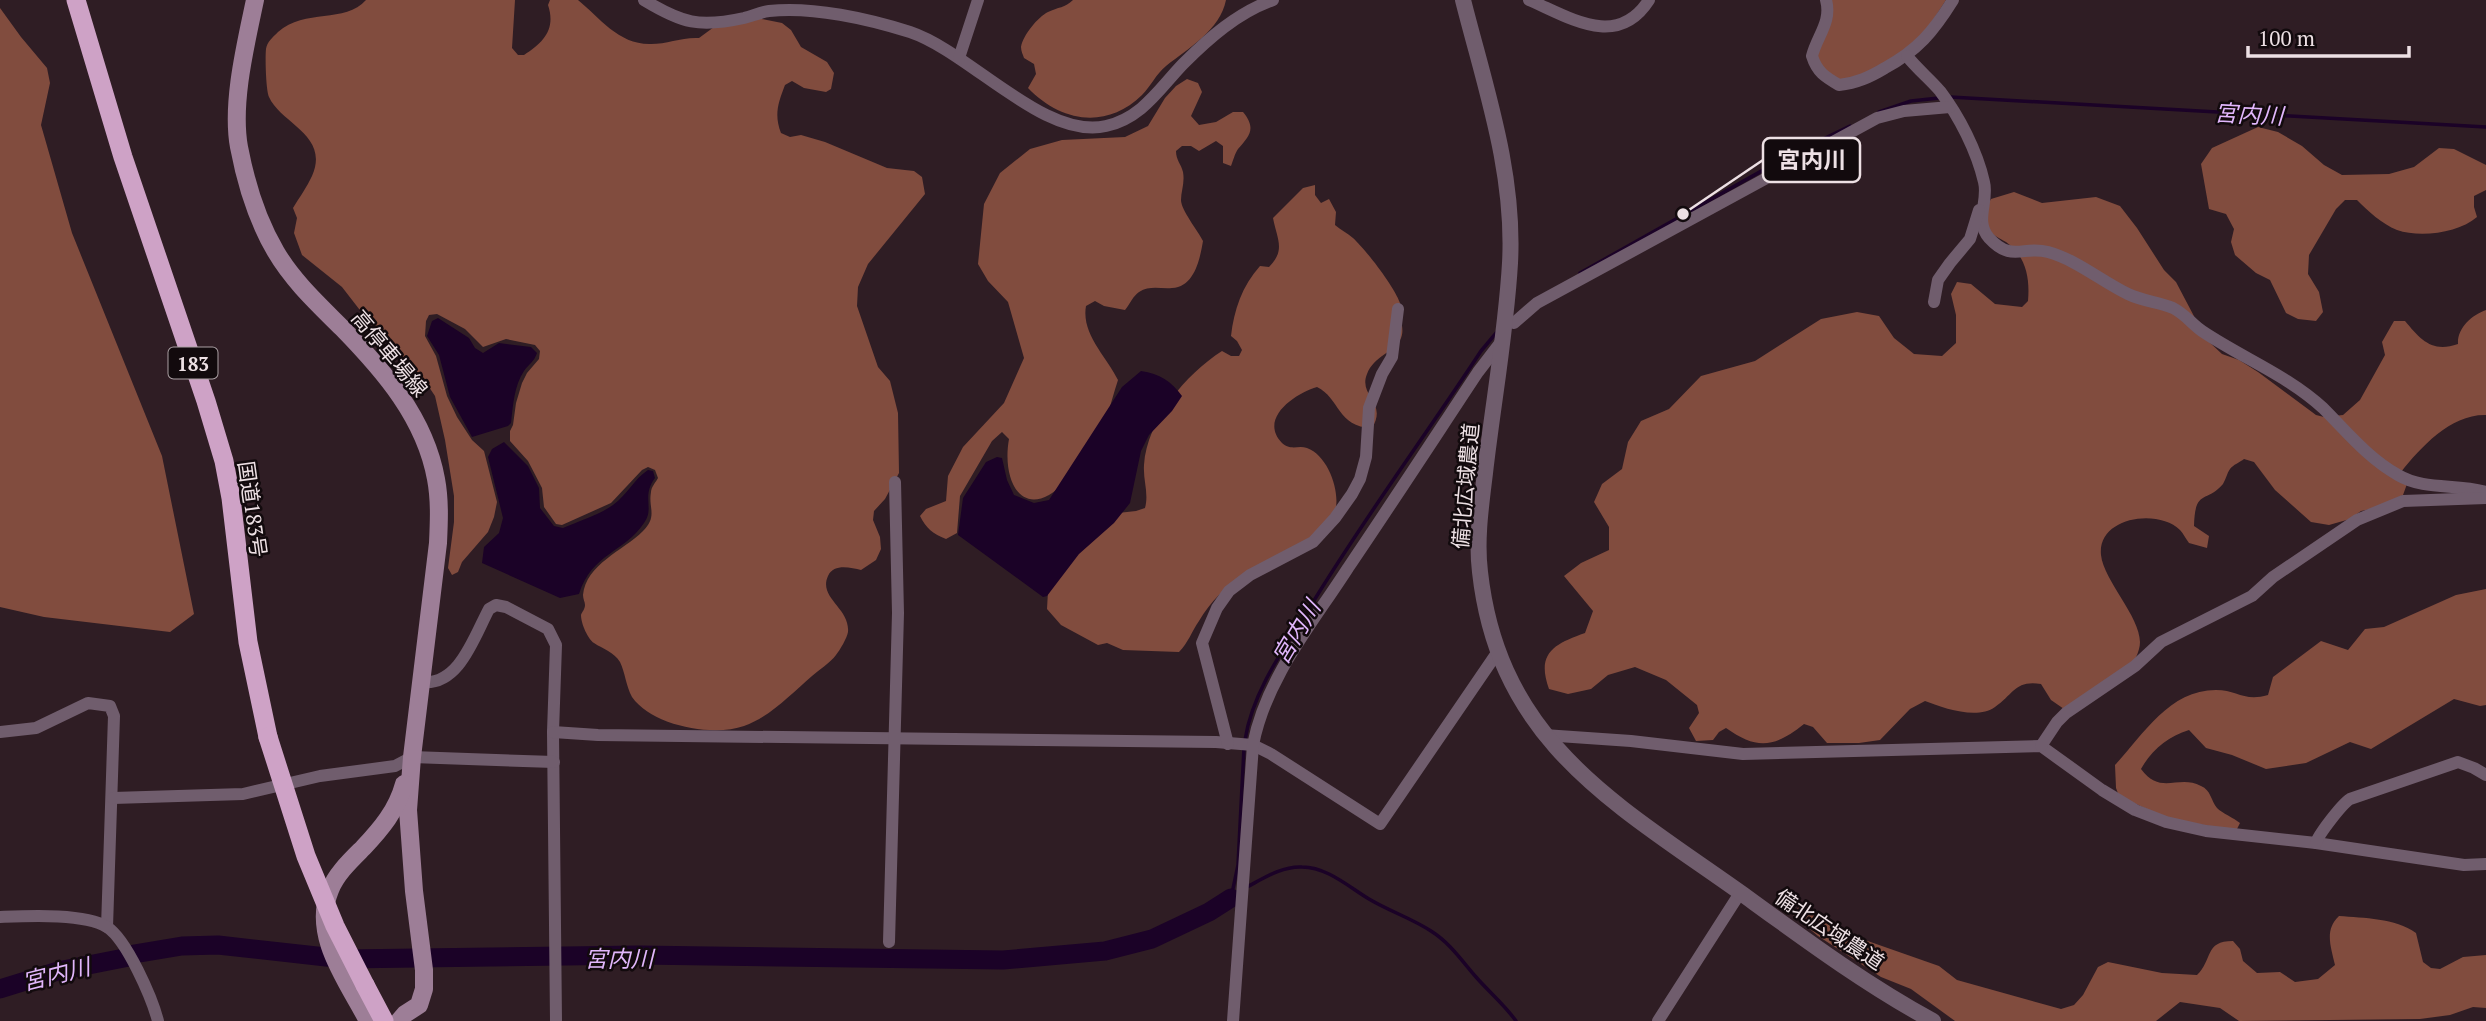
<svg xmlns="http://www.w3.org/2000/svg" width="2486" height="1021" font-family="'PT Serif','Noto Sans JP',serif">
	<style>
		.forest { fill: #814c3e }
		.water { fill: #1b0227 }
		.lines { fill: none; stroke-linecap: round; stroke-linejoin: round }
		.stream { stroke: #1b0227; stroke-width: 3.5 }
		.river { stroke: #1b0227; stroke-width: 19 }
		.minor { stroke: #705d6d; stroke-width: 12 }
		.tertiary { stroke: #705d6d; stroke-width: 16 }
		.secondary { stroke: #9d7e97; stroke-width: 18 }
		.trunk { stroke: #cea2c6; stroke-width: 19 }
		.trunk-bridge { stroke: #cea2c6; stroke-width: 19 }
		.labels { text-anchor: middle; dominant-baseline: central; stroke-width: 5; stroke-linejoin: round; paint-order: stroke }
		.shield { fill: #120a0d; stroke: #aba0a4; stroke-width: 2 }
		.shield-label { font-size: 19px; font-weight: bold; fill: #ede0e4 }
		.street-label { font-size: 21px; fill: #ede0e4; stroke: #120a0d }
		.water-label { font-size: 23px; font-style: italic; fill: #e1b6fc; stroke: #120a0d }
		.leader { fill: none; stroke: #ede0e4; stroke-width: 2.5 }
		.callout-dot { fill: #ede0e4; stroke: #120a0d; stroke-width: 2.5 }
		.callout { fill: #120a0d; stroke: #ede0e4; stroke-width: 2.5 }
		.callout-label { font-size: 23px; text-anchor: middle; font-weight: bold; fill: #ede0e4 }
	</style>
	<rect width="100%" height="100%" fill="#2f1d24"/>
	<g class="forest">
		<path d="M366 0H515L512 48 518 55H524C544 42 556 29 548 5L550 0H578C600 18 619 45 651 44 667 44 682 37 699 38L714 27 757 18 782 23 791 30 801 47 827 62 834 73 831 89 826 92 804 88 792 81 785 85C778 103 774 115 781 133L790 137 801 135 825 142 887 168 914 171 922 177 925 194 868 264 858 287 857 306 878 367 890 381 898 413 899 473 885 499 874 511 873 520 880 537 881 549 876 560 861 570C851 568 834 563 828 576 818 598 850 608 848 632 847 638 840 650 836 655 830 663 819 670 812 676 791 694 770 717 744 726 713 737 652 726 632 697 626 686 625 672 620 662 614 652 603 649 594 643 588 639 581 624 581 615 582 612 585 609 585 605 585 602 583 599 583 595 586 564 623 551 643 531 658 516 648 508 651 492 651 487 656 482 658 478L655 470 648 467 642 470 611 503 562 525 556 524 544 507 542 488 528 461 510 441V431L513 425 516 403 522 383 527 373 539 359 540 351 535 345 506 339 483 347 465 329 437 314 429 315 426 321 425 336 436 356 447 396 457 417 472 440 484 451 497 502 494 517 488 532 462 562 458 572 452 575 448 568 454 522V496L445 440 435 396 429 387 410 371 393 348 373 327 342 287 302 255 294 233 297 218 293 208C299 198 307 187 312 176 330 135 281 124 269 97 266 90 265 58 266 49 267 42 273 37 278 32 305 8 345 24 366 0Z"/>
		<path d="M1073 0H1226C1220 30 1189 48 1166 66 1156 74 1151 86 1142 95 1106 130 1061 122 1028 88L1036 74 1034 64 1024 58C1023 55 1021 51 1021 47 1023 35 1038 17 1048 12 1058 7 1065 8 1073 0Z"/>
		<path d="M1830 0H1946L1920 40 1867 74 1839 81 1828 77 1818 61V50Z"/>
		<path d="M0 8 21 37 47 68 50 83 41 125 72 233 162 456 194 614 170 632 44 617 0 607Z"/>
		<path d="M1187 79 1198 83 1202 92 1191 116 1199 125 1216 122 1233 112H1243C1257 129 1249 136 1238 149 1235 153 1233 161 1231 166L1223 163V146L1216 141 1199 151 1191 146H1182L1176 151C1176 160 1181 164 1183 172 1185 183 1181 191 1181 200 1181 210 1198 231 1203 241 1200 258 1195 287 1172 288 1160 289 1150 285 1139 292 1133 296 1130 304 1125 310L1104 306 1095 301 1086 306C1081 334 1107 357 1118 380 1114 392 1111 404 1107 416 1102 429 1076 469 1067 480 1025 525 1001 484 1009 439L1002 432 992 441 960 496 957 533 946 539C933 534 926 528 920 516L926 509 946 501 948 476 963 447 1004 403 1024 358 1008 302 988 281 978 264 984 204 1000 173 1030 149 1062 140 1125 137 1148 126 1165 98 1176 86Z"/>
		<path d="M2258 127 2278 132 2302 146 2324 165 2342 175 2389 174 2414 167 2439 148 2454 149 2486 165V190L2474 196V207L2477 217C2459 233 2420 238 2397 230 2382 224 2368 211 2357 200H2345L2336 209 2309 255 2308 274 2319 292 2323 312 2316 321 2298 319 2286 313 2270 280 2256 273 2235 255 2231 242 2234 229 2226 214 2209 209 2201 164 2212 148Z"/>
		<path d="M1315 185V195L1321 203 1329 199 1336 212 1335 225C1341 230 1347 233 1353 238 1366 250 1394 286 1400 303 1402 308 1401 313 1401 319 1402 326 1404 333 1400 340 1394 352 1374 356 1367 374 1358 396 1388 402 1372 428 1337 427 1340 398 1317 387 1296 393 1258 418 1282 443 1291 451 1298 445 1307 448 1327 455 1339 488 1336 507 1331 537 1268 562 1244 576 1223 589 1212 600 1199 621 1192 631 1188 643 1179 652L1123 650 1107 643 1098 645 1061 625 1047 609 1048 591 1074 555 1118 513 1136 511 1145 508C1149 493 1143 481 1144 465 1147 420 1186 374 1222 351L1231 356H1239L1242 350 1237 341 1231 336C1234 310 1242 286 1260 266L1269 267C1286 250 1277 239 1273 218L1303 188Z"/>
		<path d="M2014 192 2042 203 2096 197 2120 206 2137 228 2164 270 2176 282 2206 339 2222 354 2239 360 2258 372 2316 415 2324 417 2343 415 2360 400 2385 355 2382 342 2394 321H2405C2421 340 2432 353 2458 344 2457 328 2472 315 2486 310V415C2451 414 2421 447 2401 472L2407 484 2403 495 2376 508 2361 511 2350 519 2329 525 2311 522 2275 490 2254 462 2244 459C2240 462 2233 465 2230 469 2227 473 2226 479 2223 484 2206 504 2195 488 2194 526L2209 536 2207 548 2189 543C2186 539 2183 533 2180 530 2158 508 2097 517 2101 555 2104 583 2147 623 2139 649 2138 652 2137 656 2135 659 2128 669 2078 699 2064 709L2051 700 2041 684C2015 680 2014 694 1995 707 1977 720 1943 708 1925 701L1910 709 1880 740 1859 743H1827L1813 727 1804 724C1774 748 1757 750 1726 728L1719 732 1713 740 1696 741 1689 728 1699 713 1697 705 1666 680 1635 667 1608 675 1591 689 1568 694 1549 689C1536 653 1554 644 1585 633L1593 611 1564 576 1581 563 1609 550V527L1594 502 1602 484 1622 469 1628 442 1641 421 1669 409 1701 376 1755 361 1821 319 1857 312 1879 316 1894 338 1914 354 1942 356 1956 343V315L1951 294 1957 282 1971 284 1995 304 2022 307 2028 301C2030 278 2026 256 2006 242 1999 238 1988 233 1985 225 1981 216 1987 207 1991 199Z"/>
		<path d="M2486 589V705L2480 706 2454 699 2371 749 2350 742 2306 763 2266 769 2232 755 2206 748 2189 730C2168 737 2152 749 2141 769 2161 796 2178 774 2201 786 2211 790 2211 801 2217 808 2222 813 2234 818 2240 823L2236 831 2166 818 2119 796 2116 788 2115 765C2143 735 2169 690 2216 690 2237 690 2244 702 2268 695L2273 677 2321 641 2348 650 2365 629 2384 627 2456 595Z"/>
		<path d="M1800 905 1842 932 1939 966 1957 980 2061 1009 2074 1005 2083 995 2098 967 2108 962 2162 973 2197 975C2213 960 2204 941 2233 941L2240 949 2243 961 2257 973 2280 972 2295 982 2318 979 2335 965C2331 947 2324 930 2339 916 2364 918 2395 918 2416 933L2423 962 2431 968 2440 969 2463 957 2486 955V1008L2473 1007 2450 1015 2420 1019 2239 1021 2220 1008 2180 1002 2156 1021H1955L1911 989 1881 977 1818 936 1793 915Z"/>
	</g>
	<g class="water">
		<path d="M438 318 469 338 475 348 483 353 499 343 531 347 537 353C534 362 529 364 524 371 514 386 513 406 511 423L508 426 472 437 450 397 439 355 427 336 432 321Z"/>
		<path d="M1141 371C1160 374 1171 381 1182 396L1172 411 1149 435 1141 451 1130 503 1114 523 1079 554 1047 596 1043 597 958 535 963 498 986 462 997 457 1002 458 1007 480 1014 495 1034 503 1049 500 1122 387Z"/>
		<path d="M504 442 528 466 539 488 540 508 554 526 563 528C579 521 599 515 613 505 627 495 634 479 648 470L653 471 655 478C641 497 655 508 644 523 624 553 592 553 579 594L560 598 482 563 484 547 499 533 503 518 488 457 492 449Z"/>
	</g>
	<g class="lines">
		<g class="stream">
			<path d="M1950 97 2486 127"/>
			<path d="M1879 112 1911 101 1939 98"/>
			<path d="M1580 273 1790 155 1850 126"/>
			<path d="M1245 740C1252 694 1282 651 1307 612 1361 522 1424 438 1481 351L1497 332"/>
			<path d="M1247 887C1264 878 1282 866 1302 867 1327 867 1349 887 1369 899 1389 911 1411 918 1431 931 1450 943 1462 961 1476 977 1489 992 1504 1004 1516 1021"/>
			<path d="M1231 898 1238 865 1244 748"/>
		</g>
		<path class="river" d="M0 989 58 971 129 957 134 954 182 946 218 945 344 959 639 955 1003 960 1105 951 1152 939 1209 912 1231 898"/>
		<g class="minor">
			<path d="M644 0C682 23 699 28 744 18 752 16 761 12 769 11 812 6 869 19 910 32 970 52 1044 140 1106 126 1142 118 1159 89 1183 64 1209 38 1237 13 1273 0"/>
			<path d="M1529 0C1569 17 1617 50 1649 0"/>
			<path d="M1826 0C1832 22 1817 36 1812 56 1817 72 1825 77 1839 85 1857 83 1870 77 1885 68 1918 50 1933 32 1953 0"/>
			<path d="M1907 56C1917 69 1930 79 1940 91 1959 116 1977 151 1984 182 1989 201 1974 221 1989 238 2012 263 2023 245 2048 252 2077 260 2101 281 2128 294 2142 301 2159 302 2173 308 2185 314 2192 324 2202 331 2242 358 2287 375 2323 408 2347 432 2368 458 2398 475 2425 491 2457 483 2486 492"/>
			<path d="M959 58 978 0"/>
			<path d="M1934 302 1938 280 1950 263 1970 239 1979 210"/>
			<path d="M1514 323 1537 303 1877 118 1904 111 1950 107"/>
			<path d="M422 682C459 686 474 637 489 609L496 605 506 607 548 629 556 645 553 732 556 1021"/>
			<path d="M0 732 36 728 88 703 110 706 114 716 107 927"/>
			<path d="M553 732 598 735 1216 742 1253 745 1271 754 1380 824 1499 650"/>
			<path d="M1544 735 1631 741 1743 754 2041 746 2102 790 2135 810 2166 822 2206 831 2316 843 2464 865 2486 864"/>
			<path d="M1228 744 1202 643 1217 608 1229 591 1250 575 1313 542 1335 518 1352 494 1360 479 1366 457 1369 408 1382 374 1392 357 1398 309"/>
			<path d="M2041 746 2057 722 2066 713 2135 666 2161 642 2252 596 2273 577 2357 520 2403 501 2486 498"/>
			<path d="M113 798 243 794 320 776 395 766 412 757 554 762"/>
			<path d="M2316 843C2318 835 2342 804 2350 799L2458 762 2474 768 2486 775"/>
			<path d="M0 917C27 916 84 913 107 927 127 940 152 998 158 1021"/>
			<path d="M889 942 898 613 895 482"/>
			<path d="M1233 1021 1253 745C1266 678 1312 624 1348 568 1392 503 1435 437 1478 372L1501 342"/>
			<path d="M1658 1021 1740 893"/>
		</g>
		<path class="tertiary" d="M1463 0C1485 87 1515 172 1510 263 1506 333 1493 403 1485 473 1481 506 1476 540 1480 572 1499 742 1616 804 1741 893 1803 938 1865 984 1933 1021"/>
		<g class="secondary">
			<path d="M255 0C246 43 231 103 239 147 246 184 257 220 276 252 293 281 318 304 342 328 384 371 425 418 436 479 440 500 439 522 438 543L412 757 408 810 414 891 424 970V989L419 1005 405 1014 399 1021"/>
			<path d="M368 1021C348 982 311 936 330 890 336 874 351 860 363 848 381 829 397 810 404 784"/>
		</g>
		<g class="trunk">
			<path d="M76 0 123 157 206 401 224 461 231 498 248 642 268 737"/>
			<path d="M365 985 384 1021"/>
		</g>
		<path class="trunk-bridge" d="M268 737 306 856 335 926 365 985"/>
	</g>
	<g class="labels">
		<rect class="shield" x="168.5" y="347.5" width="49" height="31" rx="5"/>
		<g class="shield-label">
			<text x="193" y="363">183</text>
		</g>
		<g class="street-label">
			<text transform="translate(390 353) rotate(50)">高停車場線</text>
			<text transform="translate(1465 486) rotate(-85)">備北広域農道</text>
			<text transform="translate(253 509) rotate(82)">国道183号</text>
			<text transform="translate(1830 929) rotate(34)">備北広域農道</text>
		</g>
		<g class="water-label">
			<text transform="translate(2249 114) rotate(3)">宮内川</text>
			<text transform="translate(1296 632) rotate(-59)">宮内川</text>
			<text x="619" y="958">宮内川</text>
			<text transform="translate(56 974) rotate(-14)">宮内川</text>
		</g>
	</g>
	<path class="leader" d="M1683 214L1763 160"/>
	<circle class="callout-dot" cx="1683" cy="214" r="7"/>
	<rect class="callout" x="1763" y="138" width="97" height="44" rx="7"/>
	<g class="callout-label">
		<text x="1812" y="168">宮内川</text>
	</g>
	<path d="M2248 46v10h161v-10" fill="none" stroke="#ede0e4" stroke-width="3.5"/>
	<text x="2258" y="46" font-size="21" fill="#ede0e4" stroke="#120a0d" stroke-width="5" paint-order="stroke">100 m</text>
</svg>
